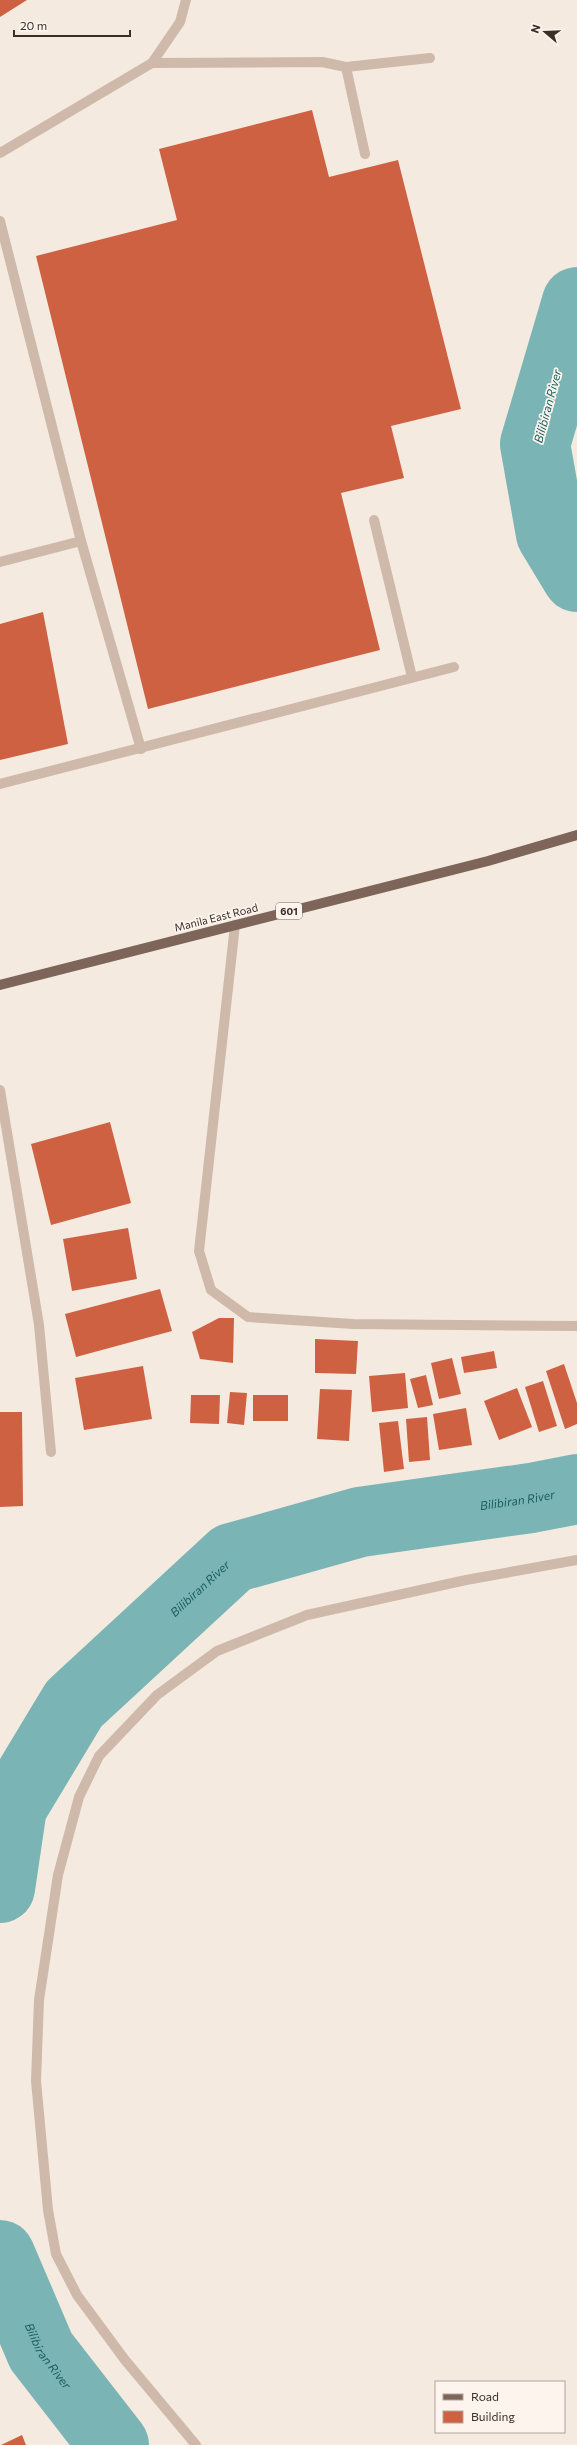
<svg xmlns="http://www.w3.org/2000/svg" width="577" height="2445" font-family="Commissioner,sans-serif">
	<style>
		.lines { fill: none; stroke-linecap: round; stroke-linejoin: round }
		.river { stroke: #7bb4b5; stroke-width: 70 }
		.building { fill: #cf6143 }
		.lane { stroke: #cfb9aa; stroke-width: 10 }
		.street { stroke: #cfb9aa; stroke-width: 10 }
		.primary { stroke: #7e655a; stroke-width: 10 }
		.labels { text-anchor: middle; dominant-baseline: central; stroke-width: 3.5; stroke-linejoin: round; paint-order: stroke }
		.shield { fill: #fcf4ed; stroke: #756a64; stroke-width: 1 }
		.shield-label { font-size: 10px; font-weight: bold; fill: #3b2f2a }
		.street-label { font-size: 11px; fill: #3b2f2a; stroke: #fcf4ed }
		.water-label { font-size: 12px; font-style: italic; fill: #1b5f61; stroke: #fcf4ed }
	</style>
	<rect width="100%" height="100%" fill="#f5eadf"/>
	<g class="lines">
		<g class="river">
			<path d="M577 302 535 444 551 534 577 577"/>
			<path id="s1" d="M0 1888 12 1807 74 1704 232 1558 360 1522 531 1498 577 1489"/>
			<path id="s2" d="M0 2255 41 2351 114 2445"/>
		</g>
	</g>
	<g class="building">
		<path d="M0 0H27L0 17Z"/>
		<path d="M312 110 329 177 398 160 461 409 391 426 404 478 341 493 380 650 148 709 36 256 177 220 159 149Z"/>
		<path d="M43 612 68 744 0 760V624Z"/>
		<path d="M110 1122 131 1203 51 1225 31 1144Z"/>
		<path d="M128 1228 137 1279 72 1291 63 1239Z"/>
		<path d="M160 1289 172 1331 76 1357 65 1314Z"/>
		<path d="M219 1318H234L233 1363 200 1359 192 1332Z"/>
		<path d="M315 1339 358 1341 356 1374 315 1373Z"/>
		<path d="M494 1351 497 1368 464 1373 461 1357Z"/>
		<path d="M452 1358 461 1394 439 1399 431 1363Z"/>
		<path d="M564 1364 577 1403V1424L565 1429 546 1371Z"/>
		<path d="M143 1366 152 1419 84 1430 75 1378Z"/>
		<path d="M405 1373 408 1408 372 1412 369 1376Z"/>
		<path d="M426 1375 433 1405 418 1408 410 1379Z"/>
		<path d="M543 1381 557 1426 539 1432 525 1387Z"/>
		<path d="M517 1388 532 1427 499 1440 484 1401Z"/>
		<path d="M320 1389 352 1390 349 1441 317 1439Z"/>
		<path d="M230 1392 247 1393 244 1425 227 1423Z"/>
		<path d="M191 1395H220L219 1424 190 1423Z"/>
		<rect x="253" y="1395" width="35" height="26"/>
		<path d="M466 1408 472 1445 439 1450 433 1414Z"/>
		<path d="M0 1412H22L23 1506 0 1507Z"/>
		<path d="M427 1417 430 1460 409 1462 406 1419Z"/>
		<path d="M398 1421 404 1469 384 1472 379 1423Z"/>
		<path d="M22 2435 26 2445H1Z"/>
	</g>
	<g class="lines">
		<g class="lane">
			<path d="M152 63 322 62 346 67 365 154"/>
			<path d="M346 67 430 58"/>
			<path d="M0 153 152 63 180 22 186 0"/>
			<path d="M0 221 81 541 141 749"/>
			<path d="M374 520 412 677"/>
			<path d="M0 562 81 541"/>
			<path d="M0 784 454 667"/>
		</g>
		<g class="street">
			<path d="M235 925 199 1251 211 1290 248 1317 353 1324 577 1326"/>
			<path d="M0 1090 39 1325 51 1452"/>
			<path d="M196 2445 125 2360 77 2295 56 2254 48 2210 36 2081 39 2000 58 1875 79 1797 99 1756 157 1695 217 1651 307 1615 466 1580 577 1560"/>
		</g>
		<path class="primary" d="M0 985 488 861 577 835"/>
	</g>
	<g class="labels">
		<rect class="shield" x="276" y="903" width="26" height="16" rx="3"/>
		<g class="shield-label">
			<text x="289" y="911">601</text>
		</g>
		<g class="street-label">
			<text transform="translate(216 917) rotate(-14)">Manila East Road</text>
		</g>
		<g class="water-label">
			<text transform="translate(547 406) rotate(-75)">Bilibiran River</text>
			<text stroke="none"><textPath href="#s1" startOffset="709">Bilibiran River</textPath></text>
			<text stroke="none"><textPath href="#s1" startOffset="373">Bilibiran River</textPath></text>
			<text stroke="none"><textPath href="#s2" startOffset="112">Bilibiran River</textPath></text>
		</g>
	</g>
	<rect x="435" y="2381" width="130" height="52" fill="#fcf4ed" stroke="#afa59f"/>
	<rect x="443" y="2394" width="20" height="6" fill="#7e655a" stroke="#afa59f"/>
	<text x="471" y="2401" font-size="12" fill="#3b2f2a">Road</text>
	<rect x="443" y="2411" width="20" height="12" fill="#cf6143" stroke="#afa59f"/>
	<text x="471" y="2421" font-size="12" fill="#3b2f2a">Building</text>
	<g transform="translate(545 32) rotate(289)" stroke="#fcf4ed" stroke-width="3" paint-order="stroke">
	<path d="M0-3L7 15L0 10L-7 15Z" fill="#3b2f2a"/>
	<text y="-6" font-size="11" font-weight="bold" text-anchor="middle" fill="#3b2f2a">N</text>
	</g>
	<path d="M14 30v6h116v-6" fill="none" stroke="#3b2f2a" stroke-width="2"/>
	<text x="20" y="30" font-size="12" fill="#3b2f2a" stroke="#fcf4ed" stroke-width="3" paint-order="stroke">20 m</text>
</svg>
